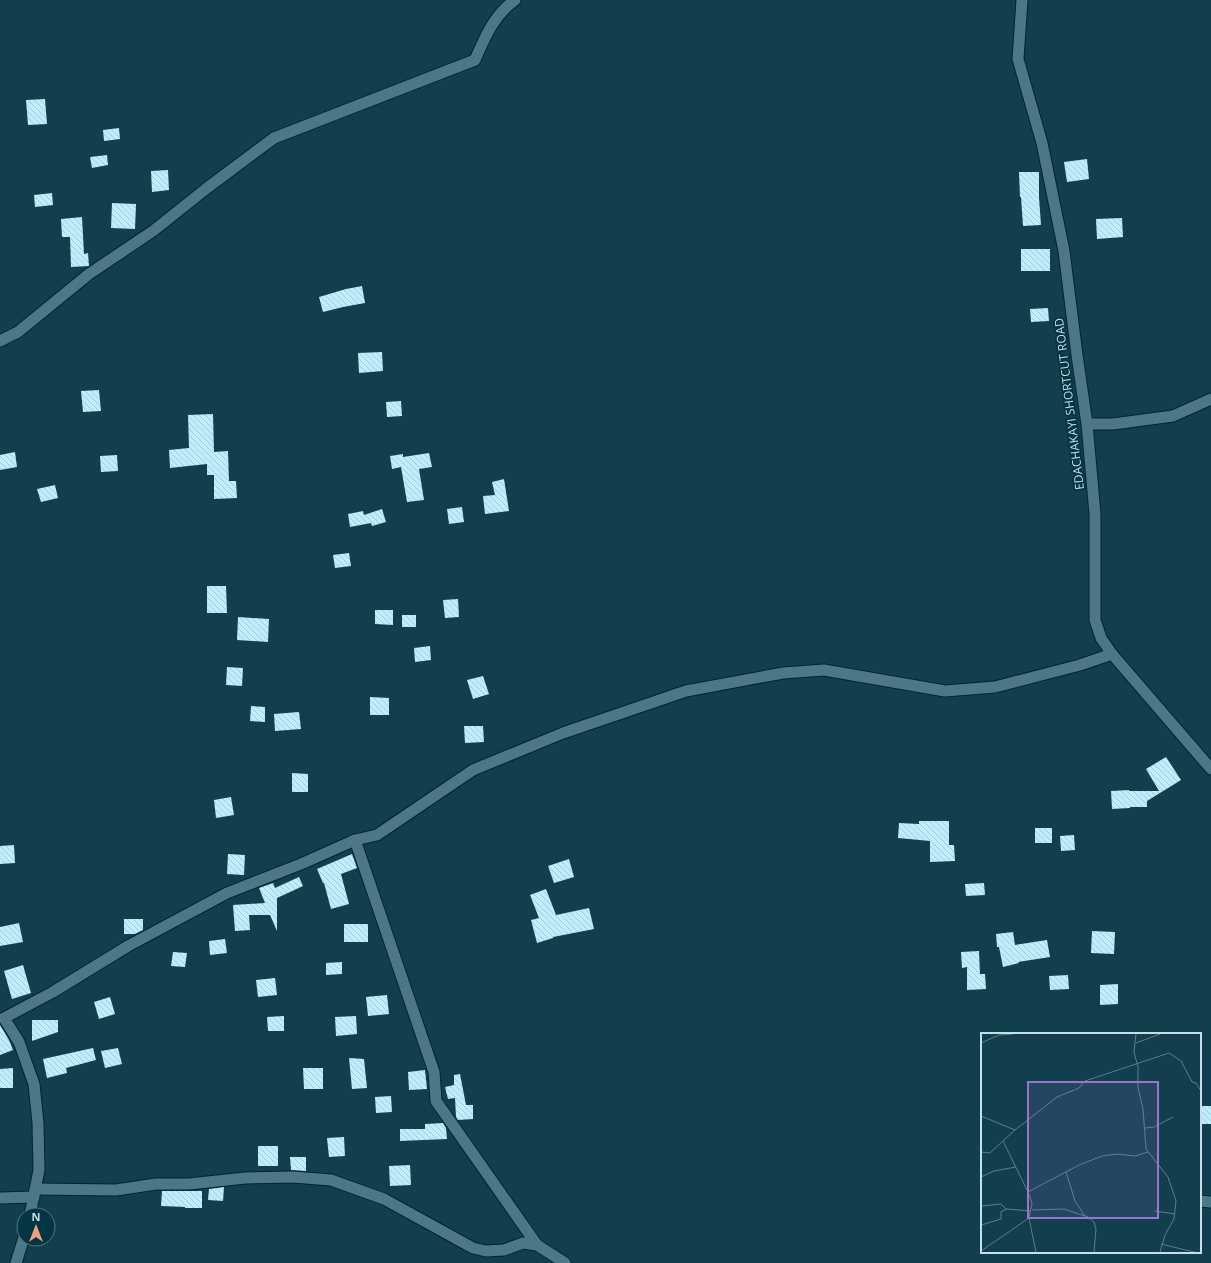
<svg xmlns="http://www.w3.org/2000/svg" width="1211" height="1263" font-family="'Open Sans',sans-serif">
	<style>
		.building { fill: url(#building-back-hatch) }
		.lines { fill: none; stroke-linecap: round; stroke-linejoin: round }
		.minor-casing { stroke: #02252f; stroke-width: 13 }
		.minor { stroke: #4b7786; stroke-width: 11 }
		.labels { text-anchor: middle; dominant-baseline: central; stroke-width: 4; stroke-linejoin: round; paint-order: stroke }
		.street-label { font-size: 12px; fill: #c7dee6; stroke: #033542 }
		.inset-road { fill: none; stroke: #5a7f8a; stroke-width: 1 }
		.view { fill: #9973cf; fill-opacity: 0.15; stroke: #9973cf; stroke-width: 2 }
		.inset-edge { fill: none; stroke: #c7dee6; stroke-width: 2 }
	</style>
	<defs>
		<pattern id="building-back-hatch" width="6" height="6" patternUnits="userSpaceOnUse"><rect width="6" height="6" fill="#beedfe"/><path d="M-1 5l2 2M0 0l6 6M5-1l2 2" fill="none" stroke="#a4cbd9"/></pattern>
	</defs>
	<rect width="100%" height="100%" fill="#113f4d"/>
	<g class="building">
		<path d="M45 99 47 124 28 125 26 100Z"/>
		<path d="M119 128 120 139 104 141 103 130Z"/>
		<path d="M107 155 108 165 92 168 90 157Z"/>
		<path d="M1087 159 1089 179 1067 182 1064 162Z"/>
		<path d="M168 170 169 190 152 192 151 171Z"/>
		<path d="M1019 172H1039V197L1041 225 1023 226 1021 197H1020Z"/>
		<path d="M52 193 53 205 35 207 34 195Z"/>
		<path d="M112 203 136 204 135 229 111 228Z"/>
		<path d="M82 217 84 254 88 253 89 266 71 267 70 237H62L61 219Z"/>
		<path d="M1122 218 1123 237 1097 239 1096 219Z"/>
		<rect x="1021" y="249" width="29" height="22"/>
		<path d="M362 286 365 303 343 307 323 312 319 297 346 289Z"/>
		<path d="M1048 308 1049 321 1031 322 1030 309Z"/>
		<path d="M382 352 383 371 359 373 358 353Z"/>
		<path d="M99 390 101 411 83 412 81 391Z"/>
		<path d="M401 401 402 416 387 417 386 402Z"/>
		<path d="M213 414 214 452 228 451 229 481H236L237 498 214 499V475H207V464L170 468 169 450 189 448 188 415Z"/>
		<path d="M15 452 17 467 0 470V455Z"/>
		<path d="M429 453 432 467 419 469 424 500 407 502 401 467 392 469 390 456 403 454V457Z"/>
		<path d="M117 455 118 471 101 472 100 456Z"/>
		<path d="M504 479 509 511 485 514 483 496 495 495 492 482Z"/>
		<path d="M55 485 58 498 41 502 37 489Z"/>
		<path d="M462 507 464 522 449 524 447 509Z"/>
		<path d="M382 509 386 522 372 526 371 523 350 527 348 514 363 511 364 515Z"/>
		<path d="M349 553 351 566 335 568 333 555Z"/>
		<path d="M207 586H226L227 613H207Z"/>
		<path d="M458 599 459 617 445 618 443 600Z"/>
		<path d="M375 610H393V625L375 624Z"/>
		<rect x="402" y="615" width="14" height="12"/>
		<path d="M238 617 269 619 268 642 237 640Z"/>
		<path d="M430 646 431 660 415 662 414 648Z"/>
		<path d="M227 667 243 668 242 686 226 685Z"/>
		<path d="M483 676 489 694 473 699 467 680Z"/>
		<path d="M370 697 389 698V715H370Z"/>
		<path d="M251 706 265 707V722L250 721Z"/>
		<path d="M299 712 301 729 275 731 274 714Z"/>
		<path d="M464 726H483L484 742 465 743Z"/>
		<path d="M1166 757 1181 780 1147 801V807H1130V808L1112 809 1111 791 1129 790V791H1159L1146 769Z"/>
		<path d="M292 773 308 774V792H292Z"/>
		<path d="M231 797 234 815 216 818 214 800Z"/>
		<path d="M919 821H949V845H954L955 861 930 862V841L898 838 899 823 919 824Z"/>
		<rect x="1035" y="828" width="17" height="15"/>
		<path d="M1074 835 1075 850 1061 851 1060 836Z"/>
		<path d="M14 845 15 863 0 864V846Z"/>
		<path d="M228 854 245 855 244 875 227 874Z"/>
		<path d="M352 854 357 868 341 874 349 904 331 909 324 883H323L317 869Z"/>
		<path d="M569 859 574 877 554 883 548 866Z"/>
		<path d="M299 877 303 886 277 898V931L270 915H249L250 930 235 931 233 905 265 903 259 888 273 883 275 888Z"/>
		<path d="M984 883 985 895 966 896 965 884Z"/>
		<path d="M546 889 556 915 589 908 594 929 553 937V938L537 943 531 920 539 918 530 895Z"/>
		<path d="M124 919H143V930L135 934H124Z"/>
		<path d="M19 923 23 942 0 946V927Z"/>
		<rect x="344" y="924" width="24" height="18"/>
		<path d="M1092 931 1115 932 1114 954 1091 953Z"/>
		<path d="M1013 932 1015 945 1047 940 1050 957 1018 962 1019 963 1003 967 999 947H997L996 934Z"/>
		<path d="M225 939 227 953 210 955 209 941Z"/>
		<path d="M979 951 980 974H985L986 989 967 990V967L962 968 961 952Z"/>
		<path d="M173 952 187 953 185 967 171 966Z"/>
		<path d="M342 962V974L326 975V963Z"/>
		<path d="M23 965 31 993 12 999 4 971Z"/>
		<path d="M1068 975 1069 989 1050 990 1049 976Z"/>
		<path d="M275 978 277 995 258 997 256 980Z"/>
		<path d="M1118 984V1004L1100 1005V985Z"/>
		<path d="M387 995 389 1014 368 1016 366 997Z"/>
		<path d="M110 997 115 1014 99 1019 94 1002Z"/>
		<path d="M284 1016V1031H268L267 1017Z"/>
		<path d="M356 1016 357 1034 336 1036 335 1017Z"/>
		<path d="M32 1020H58V1032L32 1041Z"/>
		<path d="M0 1025 9 1040 13 1050 0 1055Z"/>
		<path d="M93 1048 96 1060 66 1068 67 1073 47 1078 43 1059Z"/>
		<path d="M118 1048 122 1064 105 1068 101 1051Z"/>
		<path d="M349 1058 364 1059 367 1088 352 1089Z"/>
		<path d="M13 1068V1088H0V1069Z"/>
		<path d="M303 1068H323V1089H304Z"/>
		<path d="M425 1070 427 1089 409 1090 408 1072Z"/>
		<path d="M460 1074 466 1105H473V1119L458 1120 456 1117 455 1098 448 1099 445 1087 454 1085V1075Z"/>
		<path d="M391 1096 392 1112 376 1113 375 1097Z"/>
		<rect x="1200" y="1106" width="11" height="18"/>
		<path d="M443 1123 446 1128 447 1139 400 1141V1129H425V1124Z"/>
		<path d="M344 1137 345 1156 329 1157 327 1138Z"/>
		<rect x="258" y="1146" width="20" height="20"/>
		<path d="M290 1157H306V1171L291 1170Z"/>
		<path d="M410 1165 411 1185 390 1186 389 1166Z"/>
		<path d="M224 1187 223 1201 208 1200 209 1189Z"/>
		<path d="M162 1191H202V1208H185V1207L161 1206Z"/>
	</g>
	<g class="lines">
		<defs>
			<g id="minor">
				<path d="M1022 0 1018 59 1042 143 1064 251 1077 355 1087 424 1095 514V620L1101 638 1112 654 1211 769"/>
				<path d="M0 341 18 332 89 274 153 231 207 188 274 138 475 60C485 37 494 15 515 0"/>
				<path d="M1087 424H1113L1173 416 1211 399"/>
				<path d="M355 840 434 1072 436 1101 537 1245"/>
				<path d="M35 1189 116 1190 156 1184H189L245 1178 293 1177 331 1180 384 1199 473 1248 486 1251 504 1250 523 1243 537 1245 565 1263"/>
				<path d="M0 1198 34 1197"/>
				<path d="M1200 1201 1211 1202"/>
				<path d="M30 1215 39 1170 38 1123 34 1084 19 1042 4 1018 53 992 128 946 227 893 301 864 355 840 377 835 473 770 563 733 686 691 783 673 824 670 945 691 995 687 1080 665 1112 654"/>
				<path d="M16 1263 24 1237"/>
			</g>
		</defs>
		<use href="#minor" class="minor-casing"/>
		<use href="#minor" class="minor"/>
	</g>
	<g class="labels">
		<g class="street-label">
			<text transform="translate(1069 404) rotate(-97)">EDACHAKAYI SHORTCUT ROAD</text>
		</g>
	</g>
	<g transform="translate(981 1033)">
		<rect width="220" height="220" fill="#113f4d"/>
		<path class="inset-road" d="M155 1 153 19 157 34V55L162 76 165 116 187 144 195 168 193 186 184 202 179 219M0 10 18 2 32 1M155 10 179 1M0 83 34 97 22 108 47 159M164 95 173 94 192 84M34 97 76 64 98 55 104 48 188 20 200 28 211 49 215 50 220 58M0 119 9 120 22 108M85 139 94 168 104 183M0 144 13 138 35 134M0 173 20 171 25 176 20 179V186L0 192M25 176 50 178M51 177 83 176 107 184 113 189 115 196 113 219M174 178 194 181M48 185 55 219M180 211 213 219M0 218 48 185 51 170 47 159 98 132 121 123 136 121 154 123 167 119"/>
		<path class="view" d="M47 49H177V185H47Z"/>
		<rect width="220" height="220" class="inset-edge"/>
	</g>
	<g transform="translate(36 1227)"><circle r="19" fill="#033542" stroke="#517984"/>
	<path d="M0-3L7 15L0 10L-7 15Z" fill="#f3a081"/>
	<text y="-6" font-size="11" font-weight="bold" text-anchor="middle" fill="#c7dee6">N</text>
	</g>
</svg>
